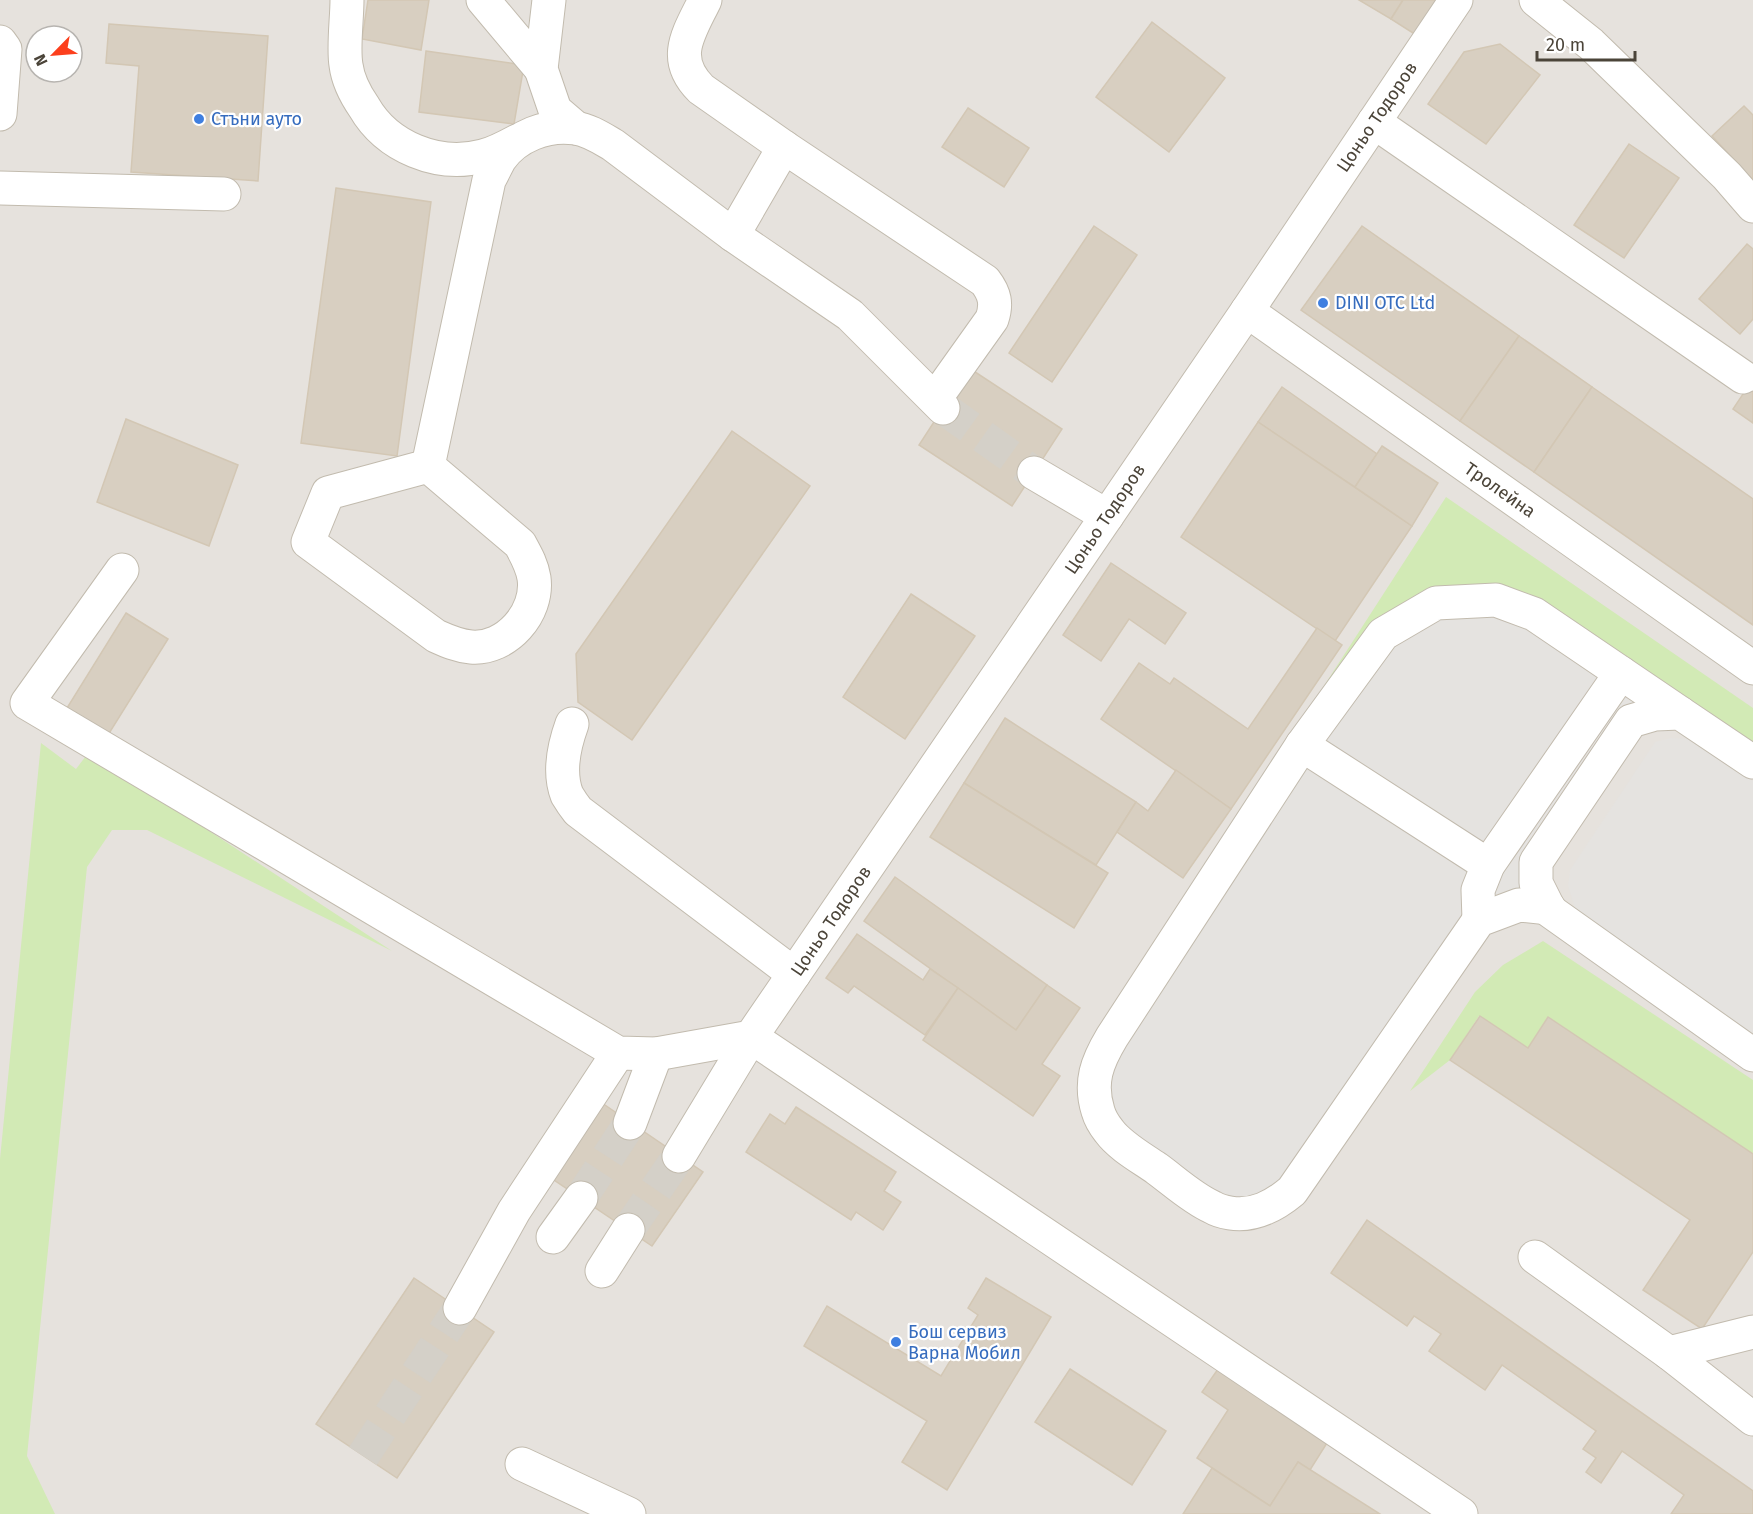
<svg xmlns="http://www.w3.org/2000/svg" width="1753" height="1514" font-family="'Fira Sans',sans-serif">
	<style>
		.industrial { fill: #e6e2dd; fill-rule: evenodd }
		.green { fill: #d2eab5 }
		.parking { fill: #e5e3e0 }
		.building { fill: #d8cfc1; stroke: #d3c7b4; stroke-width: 1.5 }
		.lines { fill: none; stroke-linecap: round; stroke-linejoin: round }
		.minor-tunnel { stroke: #d4d0c8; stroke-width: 33; stroke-dasharray: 33 16; stroke-linecap: butt }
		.minor-casing { stroke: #c2bbae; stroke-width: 35 }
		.minor { stroke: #fff; stroke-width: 33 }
		.shop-dot { fill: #3f7fe0; stroke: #fff; stroke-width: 2 }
		.labels { text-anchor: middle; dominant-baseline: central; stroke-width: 4.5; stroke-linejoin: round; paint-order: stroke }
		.street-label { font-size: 18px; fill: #4b4439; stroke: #fff }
		.shop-label { font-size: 18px; fill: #366cbe; stroke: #fff; text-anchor: start }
	</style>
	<rect width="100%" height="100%" fill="#f6f3ec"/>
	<path class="industrial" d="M0 0H1753V1514H0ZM36 36H72V72H36Z"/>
	<g class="green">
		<path d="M1446 497 1753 708V742L1542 600 1373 625 1322 689Z"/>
		<path d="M41 743 76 769 89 752 392 951 147 830H112L87 867 27 1456 55 1514H0V1159Z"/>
		<path d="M1543 941 1753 1080V1154L1548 1018 1528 1048 1479 1016 1450 1060 1410 1091 1475 992 1503 965Z"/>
	</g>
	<g class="parking">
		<path d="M1496 600 1655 714 1536 883 1478 920 1301 1176 1246 1214 1126 1146 1097 1067 1383 634Z"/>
		<path d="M1671 738 1693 739 1753 781V1034L1575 908 1568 886 1570 870 1655 742Z"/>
	</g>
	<g class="building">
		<path d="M368 0H429L421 50 362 39Z"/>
		<path d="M1359 0H1403L1391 19Z"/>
		<path d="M1403 0H1451L1427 42 1391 19Z"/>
		<path d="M1152 22 1225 78 1169 152 1096 97Z"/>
		<path d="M109 24 268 36 258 181 131 172 139 66 106 63Z"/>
		<path d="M1500 44 1540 75 1486 144 1428 104 1464 52Z"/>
		<path d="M426 51 524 65 514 124 419 112Z"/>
		<path d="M1744 106 1753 115V180L1712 136Z"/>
		<path d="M968 108 1029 148 1004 187 942 147Z"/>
		<path d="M1629 144 1679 178 1624 258 1574 225Z"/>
		<path d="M336 188 431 202 397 456 301 443Z"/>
		<path d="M1094 226 1137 255 1052 382 1009 353Z"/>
		<path d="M1362 226 1519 336 1460 421 1301 310Z"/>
		<path d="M1747 244 1753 249V319L1740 334 1699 299Z"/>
		<path d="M1519 336 1592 387 1534 472 1460 421Z"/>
		<path d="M969 368 1062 429 1012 506 919 445Z"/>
		<path d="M1753 379V423L1733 409Z"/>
		<path d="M1282 387 1377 454 1355 487 1258 422Z"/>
		<path d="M1592 387 1753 499V625L1534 472Z"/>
		<path d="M126 419 238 465 209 546 97 502Z"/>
		<path d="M1258 422 1412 526 1335 641 1181 537Z"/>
		<path d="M732 431 810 486 632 740 578 702 576 654Z"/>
		<path d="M1382 446 1438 483 1412 526 1355 487Z"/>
		<path d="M1111 563 1186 613 1165 644 1129 619 1101 661 1063 635Z"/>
		<path d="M911 594 975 636 905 739 843 697Z"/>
		<path d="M126 613 168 639 108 735 67 708Z"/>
		<path d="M1317 628 1342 645 1231 809 1101 719 1139 663 1170 684 1174 678 1248 729Z"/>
		<path d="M1005 718 1136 802 1096 865 964 783Z"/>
		<path d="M1176 770 1231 809 1183 878 1117 832 1136 802 1148 811Z"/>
		<path d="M964 783 1108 873 1074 928 930 837Z"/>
		<path d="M895 877 1047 985 1016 1030 864 921Z"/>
		<path d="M857 934 923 980 930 969 958 988 925 1035 854 986 848 993 826 978Z"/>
		<path d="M1047 985 1080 1008 1042 1064 1060 1076 1033 1116 923 1040 958 988 1016 1030Z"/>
		<path d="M1480 1016 1528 1048 1548 1017 1753 1154V1252L1702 1329 1643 1290 1690 1220 1450 1060Z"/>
		<path d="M602 1103 703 1172 652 1246 551 1178Z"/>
		<path d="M796 1107 896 1172 884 1191 901 1202 883 1230 856 1212 851 1220 746 1152 770 1114 785 1124Z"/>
		<path d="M1367 1220 1753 1491V1514H1671L1684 1495 1622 1451 1601 1483 1586 1472 1596 1458 1583 1449 1596 1431 1502 1365 1485 1390 1429 1351 1441 1334 1414 1316 1407 1326 1331 1273Z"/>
		<path d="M414 1278 494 1332 397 1478 316 1424Z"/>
		<path d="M986 1278 1051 1317 947 1490 902 1462 927 1421 804 1346 827 1306 941 1376 978 1315 968 1308Z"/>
		<path d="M1070 1369 1166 1431 1132 1485 1035 1422Z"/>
		<path d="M1218 1369 1327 1443 1310 1470 1298 1462 1270 1506 1197 1458 1228 1410 1202 1392Z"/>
		<path d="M1298 1462 1380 1514H1183L1212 1468 1270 1506Z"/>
	</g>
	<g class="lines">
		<g class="minor-tunnel">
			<path d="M943 408 1034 473"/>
			<path d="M581 1198 630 1123"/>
			<path d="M628 1230 679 1156"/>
			<path d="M363 1456 460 1308"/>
		</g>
		<defs>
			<g id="minor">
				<path d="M347 0C347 18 343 48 346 65 348 81 355 94 364 107 387 147 438 168 483 156 495 153 506 147 517 141"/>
				<path d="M483 0 541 69"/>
				<path d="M549 0 541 69 555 110 576 128"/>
				<path d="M705 0C689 33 670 58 701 89L784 147 985 281C995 294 997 304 992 319L935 399"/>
				<path d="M1536 0 1591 44 1727 176 1753 206"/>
				<path d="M0 42 5 49 0 114"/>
				<path d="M1374 122 1743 377"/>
				<path d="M0 188 224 194"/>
				<path d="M733 235 784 147"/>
				<path d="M1247 311 1753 668"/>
				<path d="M428 466 520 544C526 555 532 565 534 578 539 613 506 650 471 647 458 646 447 641 436 636L308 542 328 493 428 466 489 180C493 173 496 166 500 159 516 136 547 124 575 128 589 130 601 138 613 145L733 235 850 315 943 408"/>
				<path d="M1034 473 1107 516"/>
				<path d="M122 570 27 703 618 1053 656 1054 751 1037 1461 1514"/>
				<path d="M572 724C564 746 558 772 567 795 570 800 574 806 578 811L794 974"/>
				<path d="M1302 745 1488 865"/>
				<path d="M1753 762 1680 713 1655 714 1631 721 1536 862V883L1550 911 1753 1055"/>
				<path d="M1549 908 1519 905 1479 920 1292 1191C1274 1206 1254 1217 1230 1213 1224 1212 1217 1210 1212 1207 1192 1198 1174 1181 1156 1168 1140 1157 1120 1146 1109 1131 1105 1126 1100 1118 1098 1111 1089 1082 1097 1062 1112 1037L1302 745 1383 634 1436 603 1496 600 1534 614 1680 713"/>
				<path d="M1479 920 1478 890 1488 865 1621 673"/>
				<path d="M630 1123 656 1054"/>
				<path d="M679 1156 751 1037 1247 311 1456 0"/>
				<path d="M553 1237 581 1198"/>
				<path d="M1535 1257 1669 1353 1753 1419"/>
				<path d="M602 1271 628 1230"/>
				<path d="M460 1308 514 1211 618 1053"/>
				<path d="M1669 1353 1753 1332"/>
				<path d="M522 1464 629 1514"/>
			</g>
		</defs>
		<use href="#minor" class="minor-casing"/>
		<use href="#minor" class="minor"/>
	</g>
	<g class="shop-dot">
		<circle cx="199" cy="119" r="6"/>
		<circle cx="1323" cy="303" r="6"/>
		<circle cx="896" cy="1342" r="6"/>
	</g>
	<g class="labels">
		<g class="street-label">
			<text transform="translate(1377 117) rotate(-56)">Цоньо Тодоров</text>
			<text transform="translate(1500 490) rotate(35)">Тролейна</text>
			<text transform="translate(1105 519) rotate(-56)">Цоньо Тодоров</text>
			<text transform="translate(831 921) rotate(-56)">Цоньо Тодоров</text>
		</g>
		<g class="shop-label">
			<text x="211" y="119">Стъни ауто</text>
			<text x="1335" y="303">DINI OTC Ltd</text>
			<text x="908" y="1332">Бош сервиз<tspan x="908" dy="21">Варна Мобил</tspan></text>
		</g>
	</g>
	<g transform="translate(54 54) rotate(245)"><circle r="28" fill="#ffffff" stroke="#b7b4b0" stroke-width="1.5"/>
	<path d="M0-4.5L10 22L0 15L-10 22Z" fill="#fc3f1d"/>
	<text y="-9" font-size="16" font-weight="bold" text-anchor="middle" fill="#4b4439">N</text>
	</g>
	<path d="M1537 51v9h98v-9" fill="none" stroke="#4b4439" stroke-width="3"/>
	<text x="1546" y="51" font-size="18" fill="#4b4439" stroke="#ffffff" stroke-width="4.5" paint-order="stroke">20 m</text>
</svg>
